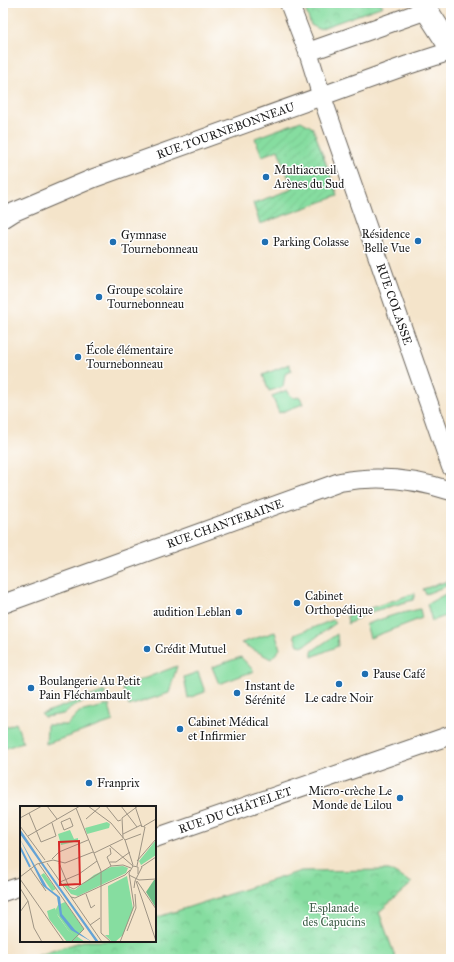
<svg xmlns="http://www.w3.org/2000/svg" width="454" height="962" font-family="'IM FELL Great Primer',serif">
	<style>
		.grass { fill: #86dda0; stroke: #517c5e }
		.park { fill: url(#park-crowns); stroke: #517c5e }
		.garden { fill: url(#garden-furrows); stroke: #517c5e }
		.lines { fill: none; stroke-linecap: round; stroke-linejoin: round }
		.street-casing { stroke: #686259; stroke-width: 20 }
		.secondary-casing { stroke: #686259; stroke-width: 24 }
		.street { stroke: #fff; stroke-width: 18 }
		.secondary { stroke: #fff; stroke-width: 22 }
		.poi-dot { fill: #1f6fb2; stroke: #fff; stroke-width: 1.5 }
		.labels { text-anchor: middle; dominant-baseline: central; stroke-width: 3; stroke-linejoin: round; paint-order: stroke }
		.street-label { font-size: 12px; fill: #1c1c1c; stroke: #fff }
		.poi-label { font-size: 12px; fill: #1c1c1c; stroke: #fff; text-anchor: start }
		.park-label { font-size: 12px; fill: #41604a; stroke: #fff }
		.inset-river { fill: none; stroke: #64a3d6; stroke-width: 2 }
		.inset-road { fill: none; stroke: #9e9484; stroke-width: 1 }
		.view { fill: #d62828; fill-opacity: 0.15; stroke: #d62828; stroke-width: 2 }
		.inset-edge { fill: none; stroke: #1c1c1c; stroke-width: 2 }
	</style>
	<defs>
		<pattern id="park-crowns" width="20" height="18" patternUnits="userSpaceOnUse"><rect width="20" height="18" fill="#86dda0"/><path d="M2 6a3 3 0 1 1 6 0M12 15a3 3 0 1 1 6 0" fill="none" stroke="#73bd89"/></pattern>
		<pattern id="garden-furrows" width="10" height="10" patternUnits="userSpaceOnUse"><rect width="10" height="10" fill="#86dda0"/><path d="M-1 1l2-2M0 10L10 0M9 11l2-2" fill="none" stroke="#73bd89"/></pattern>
	</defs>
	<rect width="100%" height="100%" fill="#fff"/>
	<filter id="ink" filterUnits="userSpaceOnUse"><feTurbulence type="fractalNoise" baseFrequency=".025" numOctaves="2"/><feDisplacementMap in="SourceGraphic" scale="8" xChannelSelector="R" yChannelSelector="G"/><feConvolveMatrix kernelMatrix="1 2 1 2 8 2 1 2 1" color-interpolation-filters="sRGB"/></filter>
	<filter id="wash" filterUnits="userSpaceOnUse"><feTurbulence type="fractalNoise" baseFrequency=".012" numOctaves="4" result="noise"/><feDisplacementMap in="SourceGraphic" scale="16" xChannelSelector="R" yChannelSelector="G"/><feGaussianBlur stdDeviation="0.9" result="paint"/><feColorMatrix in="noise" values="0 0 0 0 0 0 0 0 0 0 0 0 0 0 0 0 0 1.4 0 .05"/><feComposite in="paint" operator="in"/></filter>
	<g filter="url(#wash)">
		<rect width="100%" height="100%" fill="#f4e4ca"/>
		<g class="grass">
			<path d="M289 364 292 371 285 374 283 387 269 391 263 375Z"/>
			<path d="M287 390 290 395 294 398 300 397 303 404 279 413 272 396Z"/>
			<path d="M451 580V584L426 594 423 589Z"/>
			<path d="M451 591V614L432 621 427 604Z"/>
			<path d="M415 593 413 600 367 613 348 624 347 616Z"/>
			<path d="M420 609 422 618 370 638 366 624 394 615Z"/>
			<path d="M333 620 336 623 304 646 298 645 294 635Z"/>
			<path d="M275 632 280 649 271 659 241 643Z"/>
			<path d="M337 634 338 646 312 657V651Z"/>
			<path d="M241 657 254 671 219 684 212 667Z"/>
			<path d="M177 666 169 693 129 706 122 687Z"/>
			<path d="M198 672 205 692 188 698 184 677Z"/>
			<path d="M105 691V695L77 704 63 714 44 717 41 714Z"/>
			<path d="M109 705 113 721 46 744 47 725H67L79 712Z"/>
			<path d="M16 723 23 742 3 749V728Z"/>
		</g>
		<g class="park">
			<path d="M303 3H381L383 6 319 29 311 25Z"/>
			<path d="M389 870 412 883 379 912 396 959H27L83 941H155V918L301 871Z"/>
		</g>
		<path class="garden" d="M301 121 313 128 338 196 260 224 253 203 293 189 278 150 262 156 255 138Z"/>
	</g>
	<g filter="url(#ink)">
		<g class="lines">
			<defs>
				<g id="street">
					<path id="s1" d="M289 3 308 52 322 97 451 467"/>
					<path d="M308 52 427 10"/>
					<path id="s2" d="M3 219 14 212 94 178 408 65 451 51"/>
					<path id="s3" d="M3 604 340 482C377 475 415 479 451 491"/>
					<path id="s4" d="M155 838 451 735"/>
					<path d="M3 892 21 886"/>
				</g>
				<path id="secondary" d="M422 3 451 48"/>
			</defs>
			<use href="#street" class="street-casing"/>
			<use href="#secondary" class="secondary-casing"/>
			<use href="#street" class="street"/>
			<use href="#secondary" class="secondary"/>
		</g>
	</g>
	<g class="poi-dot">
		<circle cx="266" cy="177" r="4"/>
		<circle cx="418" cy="241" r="4"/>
		<circle cx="113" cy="242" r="4"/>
		<circle cx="265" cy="242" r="4"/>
		<circle cx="99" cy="297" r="4"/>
		<circle cx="78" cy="357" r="4"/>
		<circle cx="297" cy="603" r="4"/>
		<circle cx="239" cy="612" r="4"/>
		<circle cx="147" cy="649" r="4"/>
		<circle cx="365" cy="674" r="4"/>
		<circle cx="339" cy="684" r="4"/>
		<circle cx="31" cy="688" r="4"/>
		<circle cx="237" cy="693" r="4"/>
		<circle cx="180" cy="729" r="4"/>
		<circle cx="89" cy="783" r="4"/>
		<circle cx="400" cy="798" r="4"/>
	</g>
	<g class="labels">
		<g class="street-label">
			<text stroke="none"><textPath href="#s2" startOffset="240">RUE TOURNEBONNEAU</textPath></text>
			<text stroke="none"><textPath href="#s1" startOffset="319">RUE COLASSE</textPath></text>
			<text stroke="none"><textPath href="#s3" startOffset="236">RUE CHANTERAINE</textPath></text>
			<text stroke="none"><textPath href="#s4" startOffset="85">RUE DU CHÂTELET</textPath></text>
		</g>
		<g class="poi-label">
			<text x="274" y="170">Multiaccueil<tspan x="274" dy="14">Arènes du Sud</tspan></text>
			<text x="410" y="234" text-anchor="end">Résidence<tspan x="410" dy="14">Belle Vue</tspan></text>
			<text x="121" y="235">Gymnase<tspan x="121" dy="14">Tournebonneau</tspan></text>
			<text x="273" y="242">Parking Colasse</text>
			<text x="107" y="290">Groupe scolaire<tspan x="107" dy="14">Tournebonneau</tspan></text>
			<text x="86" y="350">École élémentaire<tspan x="86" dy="14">Tournebonneau</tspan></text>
			<text x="305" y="596">Cabinet<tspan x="305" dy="14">Orthopédique</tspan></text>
			<text x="231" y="612" text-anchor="end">audition Leblan</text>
			<text x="155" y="649">Crédit Mutuel</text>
			<text x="373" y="674">Pause Café</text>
			<text x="39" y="681">Boulangerie Au Petit<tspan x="39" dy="14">Pain Fléchambault</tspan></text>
			<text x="245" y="686">Instant de<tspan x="245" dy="14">Sérénité</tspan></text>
			<text x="339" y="698" text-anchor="middle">Le cadre Noir</text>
			<text x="188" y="722">Cabinet Médical<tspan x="188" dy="14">et Infirmier</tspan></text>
			<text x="97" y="783">Franprix</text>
			<text x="392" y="791" text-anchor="end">Micro-crèche Le<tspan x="392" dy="14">Monde de Lilou</tspan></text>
		</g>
		<g class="park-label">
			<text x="334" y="908">Esplanade<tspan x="334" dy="14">des Capucins</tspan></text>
		</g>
	</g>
	<g transform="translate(20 806)">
		<rect width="136" height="136" fill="#f4e4ca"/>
		<path d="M134 74H136V102L126 86Z" fill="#6cbc86"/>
		<path d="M107 70 113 103 103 129 95 136H92L85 129H89L88 80Z" fill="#86dda0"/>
		<path d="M87 16 90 18 89 22 67 28 65 22ZM50 24 54 33 58 32V35L41 39 38 28ZM136 34V49L121 59 119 55ZM103 60 108 62 106 67 58 90 51 88 43 78 46 77 50 83 55 84 74 69 91 61ZM24 67 36 83 32 85 21 69ZM45 96 64 123 57 131 48 124 35 105 38 99Z" fill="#86dda0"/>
		<path d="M35 102 38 110 48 124 65 136H47L29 113 27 105Z" fill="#86dda0"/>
		<path d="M0 23 27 63 79 136H76L0 28ZM0 33 27 81 40 91 42 108 55 124 72 136 51 124 40 110 37 91 23 80Z" fill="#64a3d6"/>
		<path class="inset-river" d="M0 41 10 61"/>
		<path class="inset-road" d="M27 0 37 13M68 0 91 17 105 34 113 59M86 0 98 15 101 14M101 0 117 21M115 0 122 21M56 2 81 65V127L91 136M9 7 21 36 36 30 32 17M0 12 22 0M48 13 41 16 44 24 51 21M48 13 50 12 53 20 51 21M66 13 81 0M0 20 25 54M124 20 136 13M103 28 121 19M8 30 60 0M103 32 102 12 118 0M105 34 121 28M90 40 113 60M90 42 91 48 87 51 91 60M74 47 103 33M32 53 39 46 68 34M117 55 136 33M90 56H96L110 46M27 57 51 91 55 92 105 69 110 64M39 57 49 81 54 83 91 60 103 59 111 62M19 58 64 123 51 136M117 60 125 21 121 20M121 61 136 51M10 62 26 85M109 69 119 74 136 73M0 71 17 58 33 54 45 57 73 46M0 73 44 136M116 75 136 135M117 75 136 103M40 76 59 68 77 55M0 82 8 95 14 122 22 136M114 82 115 75 122 61M66 88 71 102 75 99M51 91 82 136M0 106 8 95M70 119 80 112M107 125 116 102 115 88M100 136 114 100 109 67 113 60 118 61V68"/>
		<path class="view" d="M59 35 60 78 40 79 39 36Z"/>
		<rect width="136" height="136" class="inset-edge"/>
	</g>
	<rect width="454" height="962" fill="none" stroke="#fff" stroke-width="16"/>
</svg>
